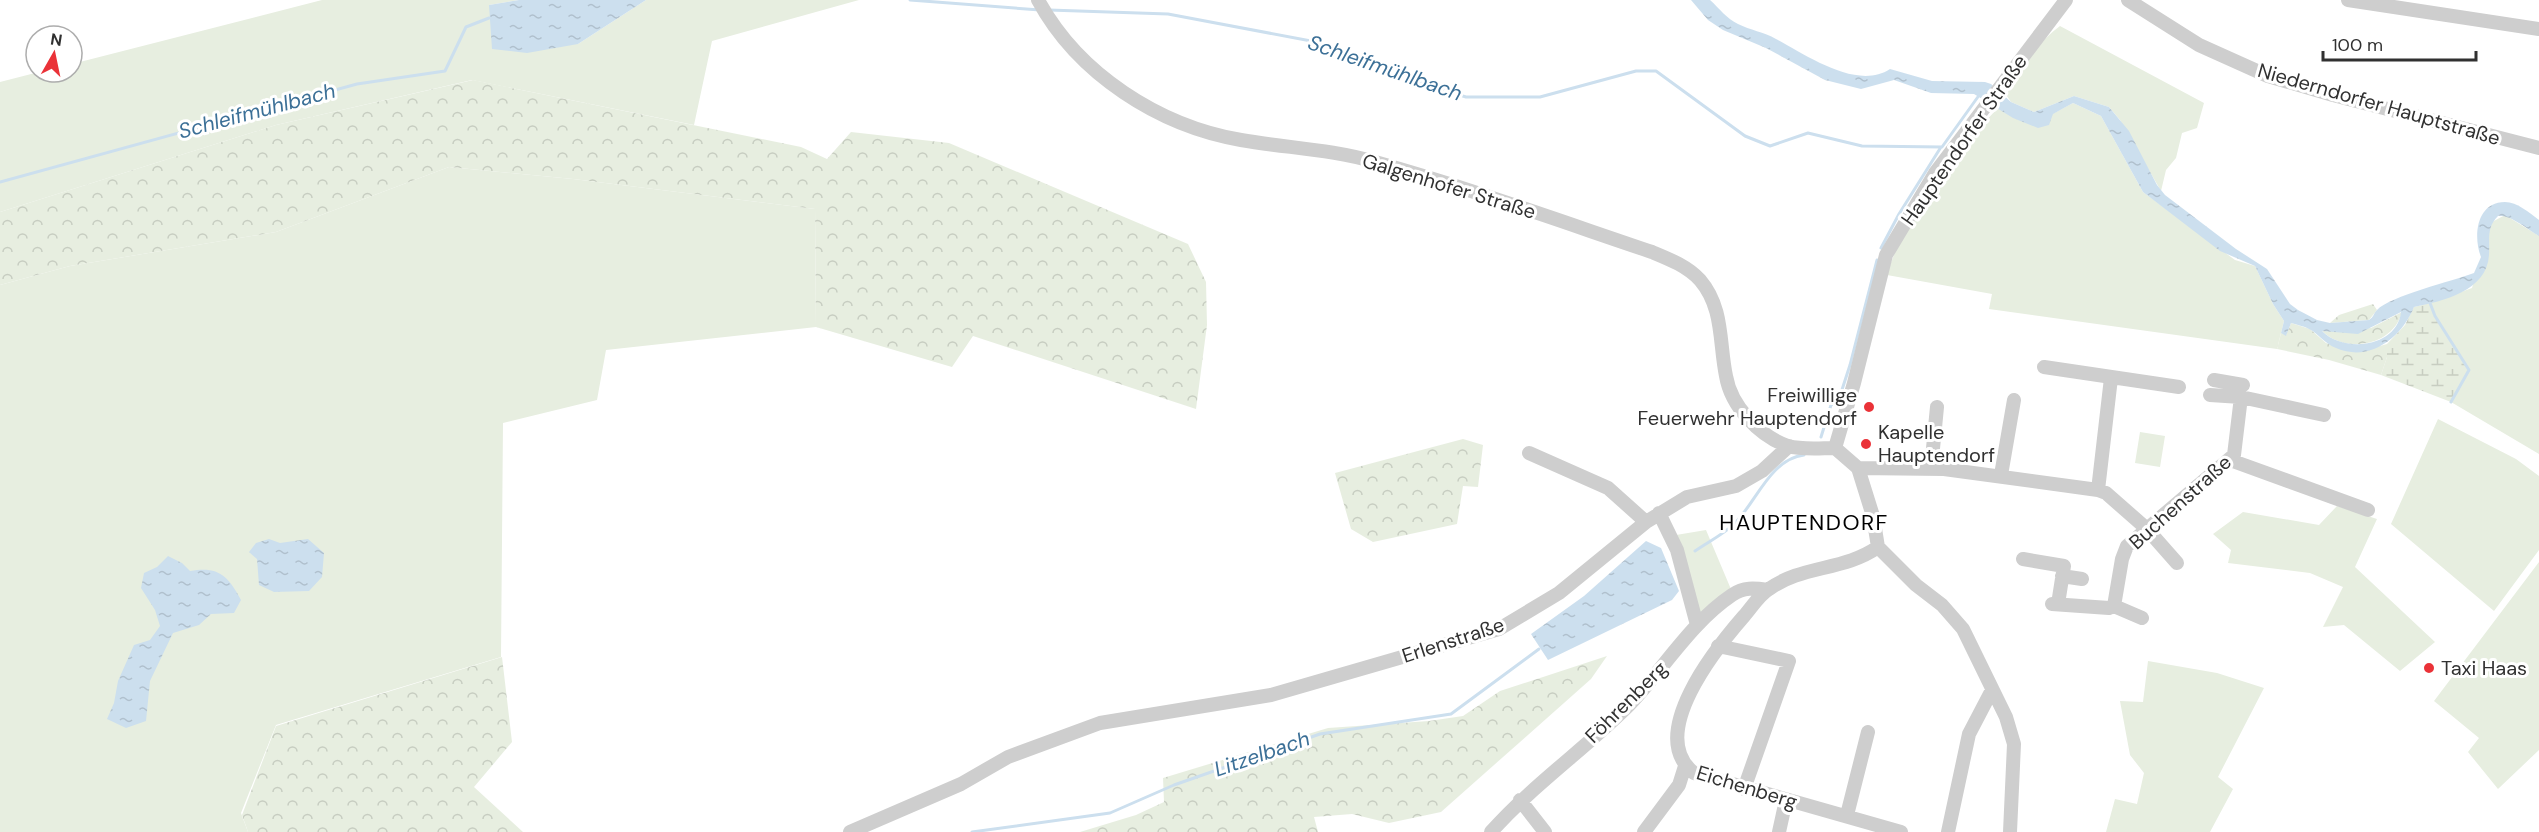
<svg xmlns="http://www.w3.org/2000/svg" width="2539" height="832" viewBox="0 0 2539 832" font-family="'DM Sans',sans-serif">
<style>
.green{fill:#e7eee0}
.forest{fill:url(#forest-crowns)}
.wetland{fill:url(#wetland-marsh)}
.water{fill:url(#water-ripples);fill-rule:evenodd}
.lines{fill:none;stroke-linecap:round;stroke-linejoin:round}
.stream{stroke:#ccdfee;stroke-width:3}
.minor{stroke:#cecece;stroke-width:14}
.poi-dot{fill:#ea3238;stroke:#fff;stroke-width:2}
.labels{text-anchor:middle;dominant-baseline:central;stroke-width:6;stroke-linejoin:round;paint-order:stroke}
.street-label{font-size:20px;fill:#313131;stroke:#fff}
.poi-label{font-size:20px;fill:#313131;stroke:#fff;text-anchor:start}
.water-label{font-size:21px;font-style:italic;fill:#3c7097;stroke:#fff}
.quarter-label{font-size:22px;letter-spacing:1.5px;fill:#000;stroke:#fff}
</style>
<defs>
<pattern id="forest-crowns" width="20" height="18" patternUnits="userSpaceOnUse" patternTransform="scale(1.5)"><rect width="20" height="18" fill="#e7eee0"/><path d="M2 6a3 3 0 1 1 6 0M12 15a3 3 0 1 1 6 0" fill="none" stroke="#c7cdc1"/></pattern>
<pattern id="wetland-marsh" width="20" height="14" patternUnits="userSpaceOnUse" patternTransform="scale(1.5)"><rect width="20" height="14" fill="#e7eee0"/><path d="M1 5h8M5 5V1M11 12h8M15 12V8" fill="none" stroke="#c7cdc1"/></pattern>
<pattern id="water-ripples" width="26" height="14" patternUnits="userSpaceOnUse" patternTransform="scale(1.5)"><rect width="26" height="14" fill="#ccdfee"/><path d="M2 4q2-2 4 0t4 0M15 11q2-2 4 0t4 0" fill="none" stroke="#b0c0cd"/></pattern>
</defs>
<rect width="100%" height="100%" fill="#fff"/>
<path class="green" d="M322 0H519L489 5 578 44 646 0H859L712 41 694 125 472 80 276 125 0 212V82L39 72H72V64Z
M2060 26 2204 103 2197 128 2182 133 2176 158 2166 170 2161 191 2120 120 2109 107 2074 96 2034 112 2011 102 2007 96C2013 70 2039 42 2060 26Z
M2073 103 2101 116 2143 192 2235 260 2255 266 2273 304 2284 321 2277 349 1989 309 1992 294 1887 275C1901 223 1961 145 1999 107 2026 130 2045 118 2073 103Z
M449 167 573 179 815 209 816 327 606 350 597 400 503 423 501 657 276 725 241 813 248 832H0V285L70 266 276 232Z
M2505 215 2539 236V454L2451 402 2469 370 2435 316 2430 303 2472 288 2492 222Z
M2438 419 2516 459 2539 476V550L2494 611 2391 524Z
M2140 432 2165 436 2160 467 2135 463Z
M2337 506 2377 519 2355 567 2435 642 2400 671 2344 625 2323 627 2343 587 2310 573 2228 563 2231 550 2213 534 2243 512 2319 525Z
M1706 530 1733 594 1697 625 1676 535Z
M2539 562V750L2498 789 2468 752 2479 738 2434 701Z
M2148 661 2217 673 2264 688 2218 777 2233 789 2210 832H2106L2115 799 2137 804 2144 773 2130 755 2120 701 2143 702Z"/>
<path class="forest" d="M473 80 801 147 827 159 851 132 949 143 1188 244 1206 282 1207 325 1196 409 973 336 952 367 816 327 815 209 573 179 449 167 276 232 70 266 0 285V212L276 125Z
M2373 304 2377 310 2369 320 2330 323 2339 315Z
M2402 312C2393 347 2344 354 2321 330L2371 328Z
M2291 323 2310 329 2326 343 2362 351 2387 344V357L2381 375 2329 360 2277 349 2281 333 2286 335Z
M1463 439 1483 445 1478 487 1463 486 1457 524 1373 542 1351 529 1335 473Z
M1607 656 1591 679 1441 812 1389 823 1352 814 1314 817 1318 832H1080L1136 815 1164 802 1163 778 1328 728 1429 721 1463 716 1500 691Z
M502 657 512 742 474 787 523 832H248L242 815 276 726Z"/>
<path class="wetland" d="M2430 303 2435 316 2469 370 2451 402 2381 375 2387 357V344L2405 325 2414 307Z"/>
<path class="water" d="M519 0H646L578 44 527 53 492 49 489 5Z
M1691 0H1710C1719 8 1727 19 1738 24 1750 30 1764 32 1776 39 1806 55 1857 91 1890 69L1932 81 1985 82 1991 84 2011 102 2034 112 2074 96 2109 107 2129 131 2157 185 2165 195 2236 249 2267 269 2290 304 2298 310 2317 320 2330 323 2369 320C2374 317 2373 314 2377 310 2390 296 2453 281 2474 273L2481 257C2473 237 2476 202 2505 202 2517 202 2530 213 2539 220V236C2528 230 2510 214 2498 216 2486 228 2490 240 2489 255 2487 291 2443 301 2414 307 2402 337 2370 363 2336 348 2325 344 2319 334 2309 329 2304 326 2297 325 2291 323L2286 336 2281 333 2284 321 2273 304 2255 266 2220 251 2143 192 2101 116 2073 103 2053 114 2049 125 2038 128 2013 118 1974 94 1931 93 1894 80 1861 89 1825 80 1766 48 1723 30 1708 20ZM2401 312C2397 348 2343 353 2322 331L2358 334Z
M269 539 280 543 308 539 324 553 322 577 309 591 274 592 259 585 257 559 249 552 256 543Z
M1646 541 1661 548 1679 591 1672 600 1548 660 1531 634 1584 596Z
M168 556 182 563 190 571C218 566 228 575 241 600L234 613 211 614 199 625 173 633 150 681 146 721 126 728 107 719 114 703 118 681 134 645 150 640 160 626 155 610 141 588 144 573 157 567Z"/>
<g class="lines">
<path class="stream" d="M910 0 1040 10
M1049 10 1168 14 1327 44 1412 80 1466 97H1540L1636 71H1656L1745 136 1770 146 1808 133 1862 146 1942 147 1980 94
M0 182 357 84 445 71 466 27 489 18
M1881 248 1899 214 1941 147
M2430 303 2435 316 2469 370 2451 402
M1821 437 1831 405 1839 399 1850 365 1877 260
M1695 551C1708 542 1724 534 1734 524 1756 503 1770 459 1804 455
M972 832 1110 813 1174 785 1320 734 1451 714 1539 649"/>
<path class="minor" d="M1038 0C1078 74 1159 126 1241 140 1286 148 1331 149 1375 162 1469 188 1560 221 1652 252 1669 259 1687 266 1700 280 1724 308 1719 343 1726 376 1731 406 1759 436 1788 446 1802 450 1821 448 1835 448
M2128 0 2199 45 2268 76 2333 95 2539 148
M2348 0 2539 29
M2044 367 2179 387
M2214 380 2243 385
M2210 395 2241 397 2324 415
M1835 448 1854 383 1886 255 1935 173 2066 0
M1835 448 1858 468 1873 516 1878 547 1916 585 1942 605 1963 629 2006 717 2014 744 2010 832
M1529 453 1608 488 1646 522
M2230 460 2368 510
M1858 468 1944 469 2098 490 2106 493 2147 529 2177 563
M1931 469 1937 407
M2001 475 2014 400
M2098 490 2111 378
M1659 513 1677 550 1697 625
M1878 547C1844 571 1802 565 1769 589 1759 595 1752 607 1744 616 1717 647 1645 735 1694 773L1901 832
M2023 559 2064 566 2058 604
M2062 576 2082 579
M2052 604 2109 608 2114 606 2122 559 2127 546 2234 455 2241 397
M2114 606 2142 618
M1718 646 1789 661 1744 789
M1520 800 1545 832
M1847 815 1868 732
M850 832 961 784 1008 757 1100 723 1271 695 1499 629 1559 593 1646 522 1687 497 1736 486 1762 471 1789 446
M1491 832C1532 786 1582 751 1626 708 1662 672 1689 624 1732 595 1744 587 1754 588 1767 590
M1644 832 1679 785 1685 766
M1779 832 1786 800
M1948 832 1969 734 1992 690"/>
</g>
<g class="poi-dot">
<circle cx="1869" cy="407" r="6"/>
<circle cx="1866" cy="444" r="6"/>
<circle cx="2429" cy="668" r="6"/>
</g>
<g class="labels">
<g class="street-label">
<text transform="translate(2379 104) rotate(16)">Niederndorfer Hauptstraße</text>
<text transform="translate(1964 140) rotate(-55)">Hauptendorfer Straße</text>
<text transform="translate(1449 186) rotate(17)">Galgenhofer Straße</text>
<text transform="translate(2180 502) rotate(-42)">Buchenstraße</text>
<text transform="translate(1453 640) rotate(-18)">Erlenstraße</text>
<text transform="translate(1626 702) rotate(-45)">Föhrenberg</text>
<text transform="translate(1747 787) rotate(17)">Eichenberg</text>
</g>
<g class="poi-label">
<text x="1857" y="395" text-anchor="end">Freiwillige<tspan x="1857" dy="23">Feuerwehr Hauptendorf</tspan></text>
<text x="1878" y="432">Kapelle<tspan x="1878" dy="23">Hauptendorf</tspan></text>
<text x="2441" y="668">Taxi Haas</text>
</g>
<g class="water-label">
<text transform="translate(1385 68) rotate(19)">Schleifmühlbach</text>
<text transform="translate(257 111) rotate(-15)">Schleifmühlbach</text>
<text transform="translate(1262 754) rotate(-19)">Litzelbach</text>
</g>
<g class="quarter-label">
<text x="1804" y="522">HAUPTENDORF</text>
</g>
</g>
<g transform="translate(54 54) rotate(9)"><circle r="28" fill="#ffffff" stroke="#adadad" stroke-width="1.5"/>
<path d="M0-4.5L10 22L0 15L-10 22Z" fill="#ea3238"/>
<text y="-9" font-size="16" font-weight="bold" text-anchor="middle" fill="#313131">N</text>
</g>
<path d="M2323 51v9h153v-9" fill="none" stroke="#313131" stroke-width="3"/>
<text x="2332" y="51" font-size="18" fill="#313131" stroke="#ffffff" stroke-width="4.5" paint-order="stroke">100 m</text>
</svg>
